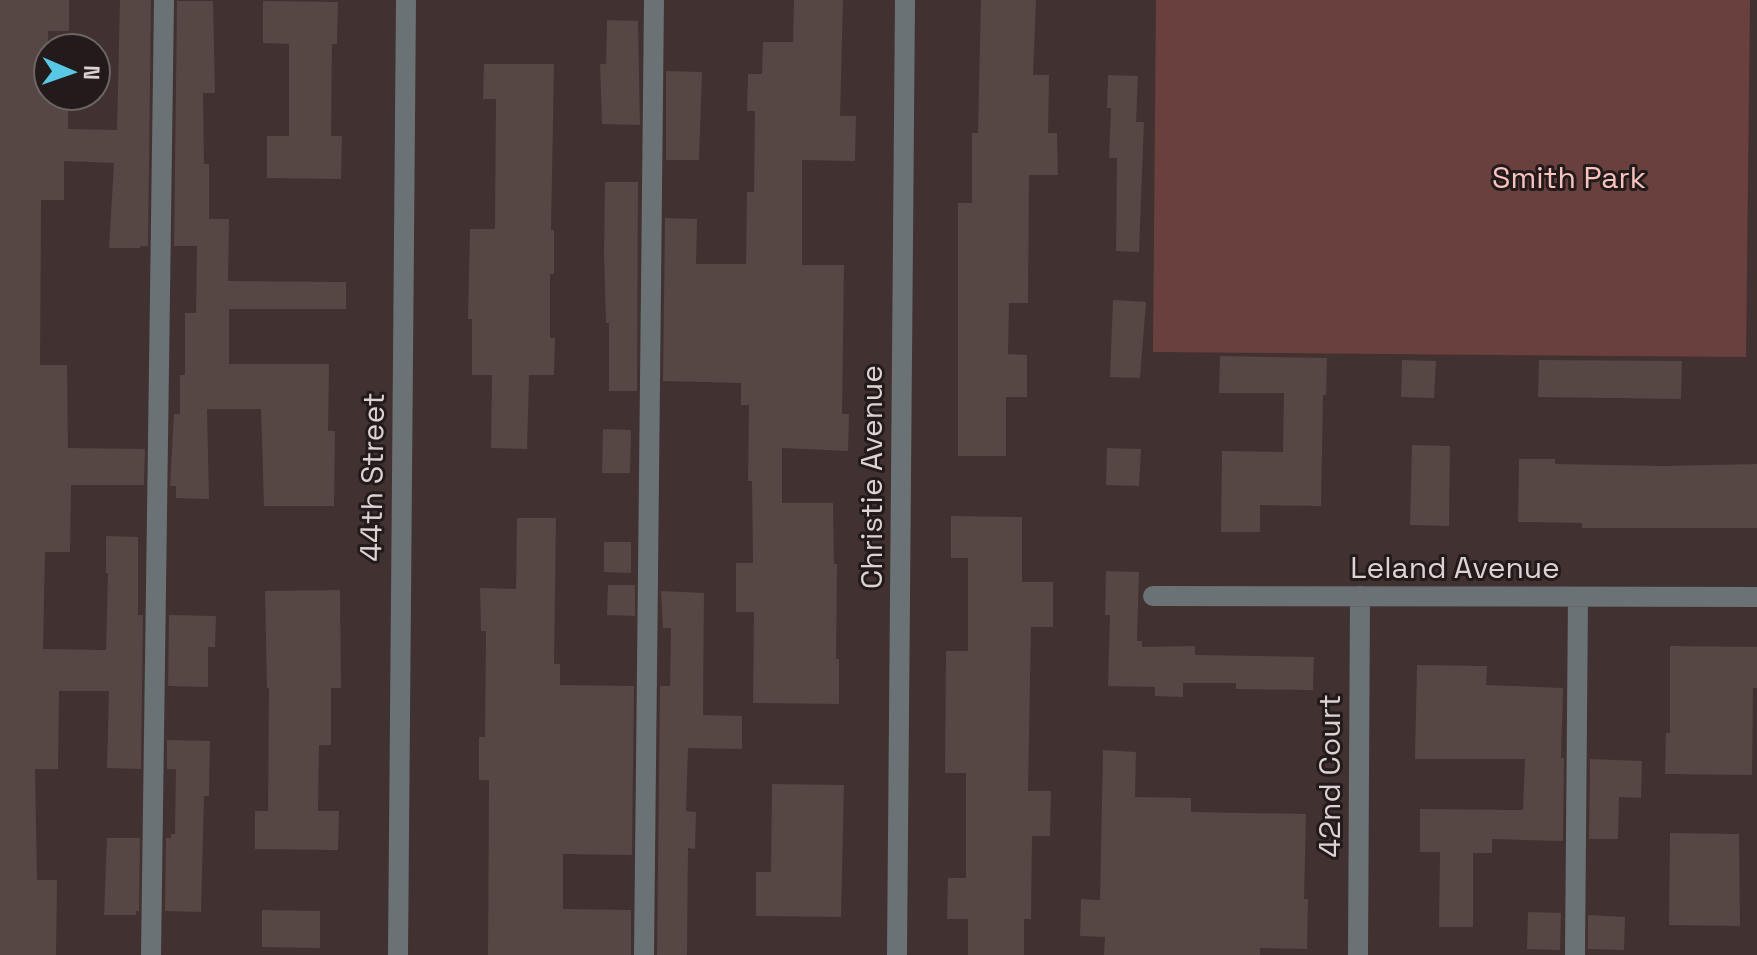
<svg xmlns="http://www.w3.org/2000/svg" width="1757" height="955" viewBox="0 0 1757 955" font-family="'Space Grotesk',sans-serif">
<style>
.green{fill:#69403d}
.building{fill:#564644}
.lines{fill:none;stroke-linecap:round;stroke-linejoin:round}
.minor{stroke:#6a7275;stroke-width:20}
.labels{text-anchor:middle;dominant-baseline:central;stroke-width:6;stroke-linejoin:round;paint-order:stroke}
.park-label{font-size:30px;fill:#f8c2bd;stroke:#231b1b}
.street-label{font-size:30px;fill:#dcd2d1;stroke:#231b1b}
</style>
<rect width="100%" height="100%" fill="#413130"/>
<path class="green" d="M1156 0H1750L1746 357 1153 352Z"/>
<path class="building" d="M0 0H69V31H48V96H68V129L117 130 120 0H151L148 246H140V248H109L114 163 64 161V200H41L40 365H67L68 448 145 449 144 485H71L70 552H45L43 649 106 650 108 573H106V536L138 537V615H143L141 769 107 768 109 691H59L58 769H35L37 880H57L56 955H0Z
M794 0H843L840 116H856L855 161 802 160V265H844L842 414H849L848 451 782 448V503H833L834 564H837L836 659H839V704L753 703 754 612H736V563H753L752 481H748L749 405H741V383L663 381 665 218 697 219 696 264H746L747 192H754L755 111H747L748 74H762L763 42H793Z
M981 0H1036L1033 75H1049L1048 133H1057L1058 175H1029L1028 303H1009L1008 354 1027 355V397H1006V456H958V203H972V133H978Z
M177 1H213L215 93H203L204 164H209V219H229L228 281 346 282V309H229V364H329L328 431H335L334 506H264L261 409H207L209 499 176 498V486H170L174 414H180V375H185V313H196L197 246H174Z
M263 1 338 2 337 44H332L331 136H342L341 179 267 178V136H289V44L263 43Z
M607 20 638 21 640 125 602 124 600 64H606Z
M484 64H554L551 230H554V274H550V338H555L554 375H529L527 449 491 448 492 375H472V319H468L470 229H495L496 99H483Z
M666 71 702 72 699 160H666Z
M1108 75 1138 76 1136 122H1144L1139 252 1116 251 1117 158H1109L1111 108H1107Z
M605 182H638L637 391H609V323H606L604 253Z
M1113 300 1146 302 1140 378 1110 377Z
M1220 356 1327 358 1326 395H1323L1321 506 1260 505V532H1221L1222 451 1283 452 1284 393H1219Z
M1402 360 1436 361 1434 398 1401 397Z
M1539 360 1682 361 1681 399 1538 397Z
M603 429 631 430 630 473H602Z
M1412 445 1450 446 1449 526 1410 525Z
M1107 448 1141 449 1139 486 1106 485Z
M1519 459H1555V464L1663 466 1757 464V528H1582V523L1518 522Z
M951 516 1022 517V582H1053V627H1031L1028 791H1051L1050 836H1032L1031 919H1024V955H968V919H947L948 878H966V773H945L946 651H968V558H951Z
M517 518H556L554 664H560V685L634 686 632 855 563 854V909L631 910V955H488L489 780H479V737H485L486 631H481L480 588 516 589Z
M604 542H631V573L604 572Z
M1106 571 1139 572 1137 641H1142V647L1195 646V655L1314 657 1313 690 1236 689V683H1183V697L1155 696V687L1108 686 1110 615H1105Z
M608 585H635V616L607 615Z
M340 590 341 688H331V745H319L318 811H339L338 850 255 849V811H268L269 688H267L265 591Z
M661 591 704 593 703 715 742 716V749L688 748 686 811 696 812 695 849 688 848 687 955H657L660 686H670L671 628H663Z
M169 615 216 616 215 647H208V687L168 686Z
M1670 646 1757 647V688H1753L1752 775 1665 774 1666 733H1670Z
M1417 665 1487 666 1486 685 1563 688 1561 758H1564L1563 841 1492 839V853H1473V927H1439L1440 852H1420V809L1523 810 1525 759H1415Z
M167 740 210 741 209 796H204L201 912 165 911 166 838H171V834H175L176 769H167Z
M1103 750 1136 752 1135 797 1191 798V812L1306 814 1304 899H1308L1307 949 1260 948V955H1104L1105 937 1080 936 1081 899 1100 900Z
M1590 759 1642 761 1641 798 1619 797 1618 839H1589Z
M772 784 844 785 841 917 756 916V872H771Z
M1670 833 1739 834 1740 926 1669 925Z
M107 838H140L139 911H136V915H104Z
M262 910 320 911V948L262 947Z
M1528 912 1561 913 1560 950 1527 949Z
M1588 915 1625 917 1624 950 1588 949Z"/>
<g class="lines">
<path class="minor" d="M1153 596 1757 597
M151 955 164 0
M398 955 406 0
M644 955 654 0
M897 955 905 0
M1358 955 1360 596
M1575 955 1578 597"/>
</g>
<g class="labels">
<g class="park-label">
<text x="1569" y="177">Smith Park</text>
</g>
<g class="street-label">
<text transform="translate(372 477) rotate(-89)">44th Street</text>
<text transform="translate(871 477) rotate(-90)">Christie Avenue</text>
<text x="1455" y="567">Leland Avenue</text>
<text transform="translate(1329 776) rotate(-90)">42nd Court</text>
</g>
</g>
<g transform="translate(72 72) rotate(92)"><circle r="38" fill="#231b1b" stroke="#6d6464" stroke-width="2"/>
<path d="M0-6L14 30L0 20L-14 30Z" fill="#59c8e5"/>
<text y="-12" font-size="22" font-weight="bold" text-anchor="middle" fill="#dcd2d1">N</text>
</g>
</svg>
